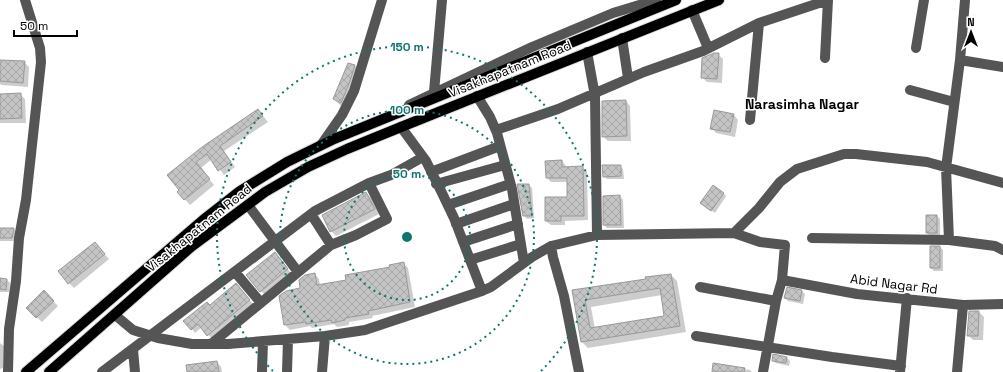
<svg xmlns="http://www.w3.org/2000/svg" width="1003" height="372" viewBox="0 0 1003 372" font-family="'Space Grotesk',sans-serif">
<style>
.shadow{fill:#0003;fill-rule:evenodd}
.building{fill:url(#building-cross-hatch);stroke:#999;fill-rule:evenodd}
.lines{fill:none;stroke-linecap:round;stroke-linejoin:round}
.major-casing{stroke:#dbdbdb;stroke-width:12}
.minor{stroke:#555;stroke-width:10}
.major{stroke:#000;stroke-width:10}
.ring{fill:none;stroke:#0f766e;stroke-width:2;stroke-dasharray:2 4}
.labels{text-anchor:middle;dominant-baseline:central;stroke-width:3;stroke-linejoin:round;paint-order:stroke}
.street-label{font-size:13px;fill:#000;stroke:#fff}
.neighbourhood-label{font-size:14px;font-weight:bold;fill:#000;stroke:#fff}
.centre{fill:#0f766e;stroke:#fff;stroke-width:2}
.ring-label{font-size:12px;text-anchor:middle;font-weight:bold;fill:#0f766e;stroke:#fff;stroke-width:3;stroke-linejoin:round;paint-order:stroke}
</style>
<defs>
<pattern id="building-cross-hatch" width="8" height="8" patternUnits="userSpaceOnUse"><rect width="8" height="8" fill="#c4c4c4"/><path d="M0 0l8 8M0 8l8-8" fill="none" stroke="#a7a7a7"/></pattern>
</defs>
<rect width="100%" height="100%" fill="#fff"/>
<path class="shadow" d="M718 54 723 59 722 83 707 82 702 77Z
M0 61 24 62 29 67 28 87 2 85 0 84Z
M355 66 361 73 347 108 340 105 334 99Z
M20 94 25 99 26 123H0V95Z
M626 101 630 106 631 141H608L603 136Z
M258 110 268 122 224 151 235 167 224 175 212 159 201 168 214 185 190 205 178 192 180 190 168 175Z
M734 115 738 120 735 137 716 133 712 128Z
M562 161 566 166V168L582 167 587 172 588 220 565 221V225H551L546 221 568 198V182H551L547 178Z
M620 166 623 169 624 179H607L604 176Z
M529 185 532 188 534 218 527 219 524 215Z
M366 193 371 198 379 214 336 236 331 231Z
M723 193 726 196 715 213 701 203Z
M620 196 623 200 624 228H607L604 225V197Z
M937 216 940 219V236H930L927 233Z
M0 229H14L17 232 15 241H0Z
M931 247H940L943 250V271H934L931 268Z
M99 248 109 259 74 288 69 283Z
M280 258 292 275 266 296 261 291Z
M403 263 408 268 415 307 372 316 373 318 349 322V325L337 327 334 324 312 328 310 326 290 330 285 325 301 289 315 274 319 279 320 285 347 280Z
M671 275 677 281 686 332 588 348 582 342 574 291ZM662 295 665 317 595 329 591 307Z
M0 279 7 280 10 283 9 292H0Z
M240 288 253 304 212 339 202 327 195 333 192 329 210 306Z
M802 291 805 294 803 304 788 301 785 298Z
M44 292 58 306 42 322 27 308Z
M979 312 984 317 983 340H973L968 335Z
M0 343 4 346 3 368 0 369Z
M787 358 790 361 789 366 776 363 773 360Z
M217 362 221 367 222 372H188Z
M714 365 750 370 752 372H713Z"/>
<path class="building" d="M714 53H719L717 79 701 78 702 58Z
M0 60 25 61 23 83 0 81Z
M348 63 355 65 350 81 341 103 333 99Z
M21 93 22 118 0 119V94Z
M626 100 627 136 602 137V101Z
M258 109 263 116 220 146 231 162 218 171 207 154 196 162 210 179 184 200 177 192 179 190 167 175 202 147Z
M714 110 734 114 730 132 710 129Z
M562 160V167L583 166 584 216H561V221H545V197H567V178H546L545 161Z
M602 165H621V176L603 177Z
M517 184H529L532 216H523Z
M713 185 724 193 711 211 700 203Z
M366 192 375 209 330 232 322 215Z
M620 195 621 225H603V196Z
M926 215H937V233H926Z
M0 228H14L12 238H0Z
M95 242 105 254 68 284 58 271Z
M930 246H940V268H930Z
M275 252 288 269 260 292 246 275Z
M404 262 410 302 368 311 369 314 345 318V320L332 323 331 320 306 324V322L284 325 279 296 286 291 300 288 299 280 305 275 315 273 317 285 346 280 345 275 390 267 389 265Z
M671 274 680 326 581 342 572 290 646 279 645 277ZM660 288 664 316 590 328 585 300Z
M0 278 7 279 6 290 0 289Z
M236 283 250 300 207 336 198 324 191 330 183 321 207 302 210 305Z
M787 287 802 290 800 301 784 298Z
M44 290 54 301 36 318 26 308Z
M969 311H979L978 336H967Z
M773 354 787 357 786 363 772 361Z
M217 361 219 372H187L186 365Z
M713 363 745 368 744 372H712Z"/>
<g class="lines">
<g class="major-casing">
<path id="major" d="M26 372 203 220 240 191 287 162 334 139 676 0
M49 372 191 247 265 192 308 167 347 149 401 127 719 0"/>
</g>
<path class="minor" d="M692 10 708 48
M622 38 628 78
M916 48 924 0
M587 52 595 96 597 235
M825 58 828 0
M960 60 965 0
M910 90 954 102
M434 92 442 0
M477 96 490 117 497 133 512 189 524 263
M409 105 532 47 613 13 656 0
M750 120 759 23
M401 127 426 161 442 193 454 218 482 291
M496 130 558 109 644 72 703 51 759 23 828 0
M321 145 342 115 354 91 382 0
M431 172 500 146
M436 184 505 165
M248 205 298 272
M448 205 510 184
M311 214 331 245
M456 224 514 204
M734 233 759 208 780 182 797 169 844 154H856L927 162 1003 183
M812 238 949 240 995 246 1003 250
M949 240 946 168 960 60 1003 67
M463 242 518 224
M551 246 553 257 564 296 579 372
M470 260 521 244
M235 272 261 303
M782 280 857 294 963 305 1003 304
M700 287 776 301
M115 315 133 330 158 338 192 344H228L325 336 365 330 482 291 491 287 532 257 551 246 597 235 734 233 760 242 785 245 782 280 776 301 763 372
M696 336 832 357 901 366
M211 344 331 245 356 235 387 219 369 183
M133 350 135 372
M8 372 9 329 16 281 19 238 26 200 41 62 40 48 25 0
M102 372 315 211 369 183 391 175 423 157
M262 372 263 341
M287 372 288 339
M322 372 325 336
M900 372 907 298
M957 372 963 305"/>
<use href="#major" class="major"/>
</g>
<g class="ring">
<circle cx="407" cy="237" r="63"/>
<circle cx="407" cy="237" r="127"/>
<path d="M273 371A190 190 0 1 1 541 371"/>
</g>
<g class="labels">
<g class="street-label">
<text transform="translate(510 69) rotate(-22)">Visakhapatnam Road</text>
<text transform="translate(199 228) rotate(-39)">Visakhapatnam Road</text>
<text transform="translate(894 284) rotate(7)">Abid Nagar Rd</text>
</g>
<g class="neighbourhood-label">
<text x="802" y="104">Narasimha Nagar</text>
</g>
</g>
<circle cx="407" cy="237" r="6" class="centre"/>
<g class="ring-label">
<text x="407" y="51">150 m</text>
<text x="407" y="114">100 m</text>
<text x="407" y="178">50 m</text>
</g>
<g transform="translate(971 32)" stroke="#ffffff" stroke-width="3" paint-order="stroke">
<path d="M0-3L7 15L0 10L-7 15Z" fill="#000000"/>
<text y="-6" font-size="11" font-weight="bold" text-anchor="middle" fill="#000000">N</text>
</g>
<path d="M14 30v6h63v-6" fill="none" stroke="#000000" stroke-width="2"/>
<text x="20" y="30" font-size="12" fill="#000000" stroke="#ffffff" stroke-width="3" paint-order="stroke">50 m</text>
</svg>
